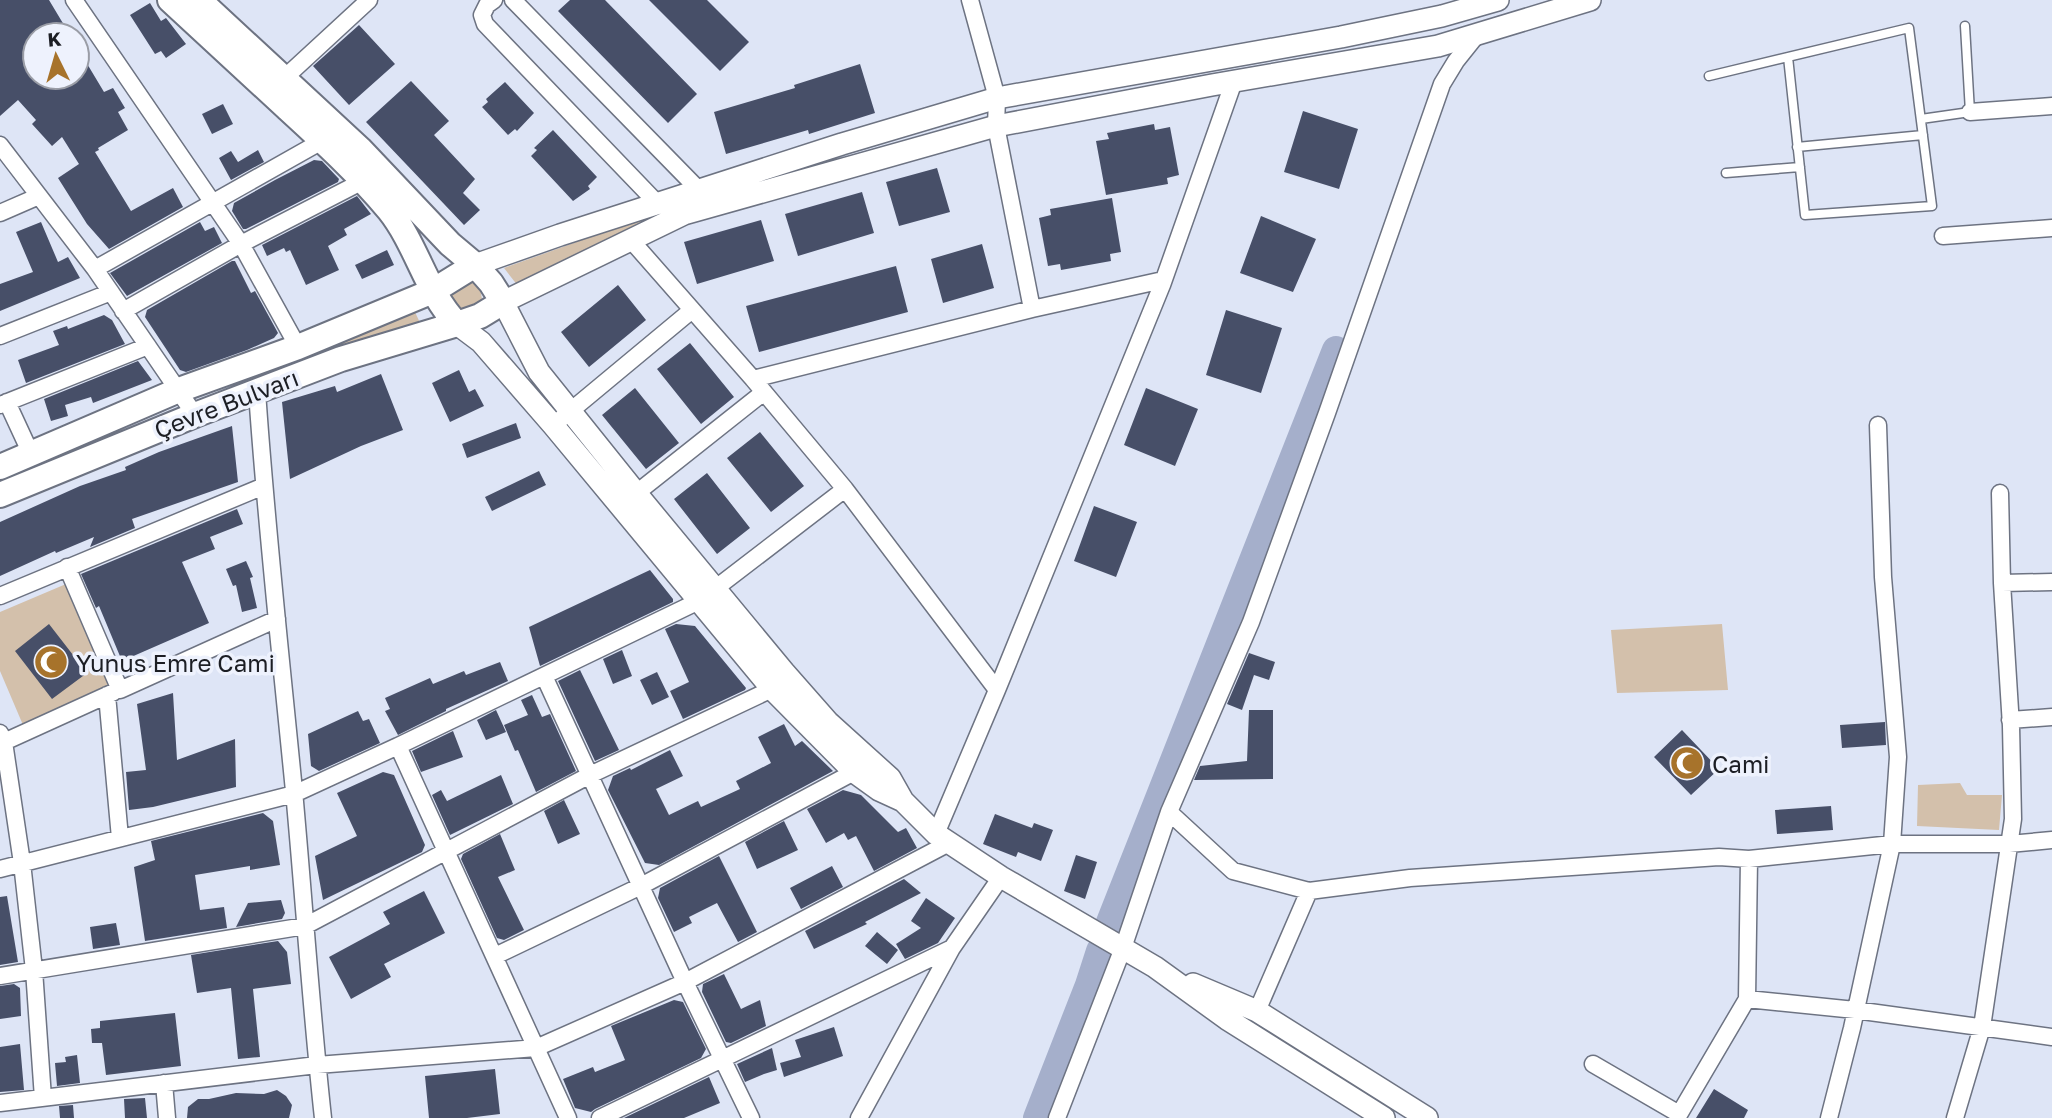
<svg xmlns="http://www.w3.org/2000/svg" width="2052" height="1118" viewBox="0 0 2052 1118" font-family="'Golos Text',sans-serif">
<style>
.green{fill:#d3c0ab}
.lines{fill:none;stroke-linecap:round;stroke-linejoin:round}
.river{stroke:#a5afcb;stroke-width:28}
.building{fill:#474f68}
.service-casing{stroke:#6d7382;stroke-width:11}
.minor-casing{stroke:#6d7382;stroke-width:19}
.secondary-casing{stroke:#6d7382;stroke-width:24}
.primary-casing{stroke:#6d7382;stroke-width:28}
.service{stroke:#fff;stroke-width:8}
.minor{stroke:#fff;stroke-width:16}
.secondary{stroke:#fff;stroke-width:21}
.primary{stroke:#fff;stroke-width:24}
.labels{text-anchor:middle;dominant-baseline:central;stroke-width:7;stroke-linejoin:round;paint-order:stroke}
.street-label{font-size:24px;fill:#1c1e24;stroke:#eef2fd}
.poi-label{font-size:24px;fill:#1c1e24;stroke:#eef2fd;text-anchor:start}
</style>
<rect width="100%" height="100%" fill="#dee5f6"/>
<path class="green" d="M646 217 647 224 518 286 504 268Z
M467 280 472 281 480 288 482 299 480 303 462 311 452 301V291Z
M415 312 421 325 272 375 270 368Z
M66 584 111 687 23 725 0 671V612Z
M1722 624 1728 690 1617 693 1611 630Z
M1960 783 1967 795H2002L1999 830 1917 826 1918 785Z"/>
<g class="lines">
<path class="river" d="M1109 925 1336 350
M1037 1118 1089 985 1100 951"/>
</g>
<path class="building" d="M0 0H49L70 35H35V77H77V47L104 92 113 88 125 108 118 112 128 130 98 148 99 150 95 152 131 211 173 188 183 207 109 249 87 224 58 178 79 164 62 137 52 146 32 124 36 120 18 100 0 116Z
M570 0H605L697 94 668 123 558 11Z
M649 0H707L749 42 720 71Z
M150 3 161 21 166 18 186 44 166 58 161 51 155 54 130 15Z
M359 25 395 64 349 105 313 66Z
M860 64 875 113 809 134 808 130 726 154 714 112 795 88 794 85Z
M411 81 449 121 434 135 475 179 463 193 480 210 464 225 366 122Z
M505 82 534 113 517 131 515 129 508 135 482 107 488 102 486 99Z
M223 104 233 124 212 134 202 114Z
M1303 111 1358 129 1339 189 1284 172Z
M1154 124 1155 130 1170 127 1179 175 1167 178 1168 184 1106 195 1096 141 1109 139 1107 133Z
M553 130 597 177 588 186 590 189 573 201 531 156 537 150 534 148Z
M258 150 264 162 231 180 219 158 231 151 238 162Z
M314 160 322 161 339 179 338 182 246 229H243L232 211 234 203 275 180Z
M937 168 950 212 899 226 886 182Z
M862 192 874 233 798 256 785 214Z
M357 196 371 214 344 229 347 235 328 246 339 270 306 285 290 250 286 252 284 248 267 256 262 245Z
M1112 198 1121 252 1110 254 1111 261 1061 270 1060 264 1048 266 1039 218 1051 215 1050 209Z
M1261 216 1316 239 1293 292 1240 273Z
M761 220 774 261 697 284 684 242Z
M41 222 58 262 68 257 80 278 0 311V284L33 272 16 232Z
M200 222 205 231 214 227 222 243 127 296 110 273Z
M982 244 994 288 943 303 931 259Z
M387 250 394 265 362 279 355 265Z
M232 261H235L251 293 255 291 278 333 274 338 247 350 186 372 180 370 145 317 147 310Z
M896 266 908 312 759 352 746 306Z
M618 285 646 320 589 367 561 332Z
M1226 310 1282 328 1261 393 1206 375Z
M104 315 112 320 125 344 26 383 18 360 59 345 53 331 67 326 68 329Z
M690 343 734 397 701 424 657 369Z
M138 361 152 380 93 403 91 397 65 405 68 416 51 421 44 399Z
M459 370 469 392 475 389 484 406 450 422 432 383Z
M381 374 403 430 361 446 290 479 282 402 335 386 337 392Z
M635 388 679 443 646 469 602 415Z
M1146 388 1198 409 1175 466 1124 445Z
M516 423 521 438 467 458 462 444Z
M232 426 238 482 132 519 135 528 90 547 94 537 56 553 55 551 0 576V522L80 486 126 470 125 467 159 452Z
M760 432 804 486 771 512 727 458Z
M539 471 546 485 492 511 485 497Z
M707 473 750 528 717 554 674 499Z
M1094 506 1137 522 1116 577 1074 561Z
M237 509 243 524 210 537 215 549 182 562 209 623 122 661 99 606 96 608 81 574Z
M246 561 253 577 250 578 257 608 242 612 236 585 233 586 226 569Z
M650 570 673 599V602L540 666 529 627Z
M49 624 87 673 52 699 15 651Z
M676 624 695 626 746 688 745 690 683 719 670 691 689 682 665 629Z
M622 650 632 676 613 684 603 659Z
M1249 653 1275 662 1269 680 1254 675 1242 710 1227 704Z
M500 662 508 681 446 709V711L398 735 385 711 390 709 385 698 430 678 433 684 464 671 466 675Z
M580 670 619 750 595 761 558 681Z
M657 672 669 697 652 705 640 680Z
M173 693 177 760 235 739 236 787 153 807 129 810 126 772 146 770 137 704Z
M532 695 542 717 550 714 576 771 536 792 518 750 515 751 504 725 528 715 521 700Z
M496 710 506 732 486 740 477 720Z
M1249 710H1273V779L1194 780 1200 766 1247 761Z
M358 711 363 721 369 719 380 743 319 771 311 766 308 734Z
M1885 722 1886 745 1842 748 1840 725Z
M784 724 795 746 802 741 833 771 659 865 645 863 608 790 613 776 630 768 631 770 670 750 683 776 656 789 669 815 698 801 701 807 740 789 736 781 771 763 758 737Z
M1682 730 1719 769 1691 795 1654 757Z
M453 731 463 757 421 772 412 751Z
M383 772 394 775 425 845 422 852 323 900 315 856 357 836 337 793Z
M501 775 513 804 450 835 432 795 441 790 447 801Z
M843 790 861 795 898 832 906 828 917 848 874 871 856 836 848 840 844 833 826 843 807 809Z
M564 800 580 834 558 844 544 811Z
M1831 806 1833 830 1777 834 1775 810Z
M263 813 273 821 280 865 250 870V866L195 875 200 910 224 907 227 928 145 941 134 867 155 860 151 841Z
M995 814 1032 828 1034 823 1053 830 1041 861 1018 852 1016 857 983 844Z
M784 821 798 850 757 869 745 842Z
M500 834 515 870 498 877 524 930 504 940 497 938 461 859 463 854Z
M1076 855 1097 862 1085 899 1064 891Z
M719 856 757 932 738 942 717 903 689 917 692 923 674 932 658 898 660 888Z
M832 866 843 887 801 909 790 888Z
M904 879 921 893 865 922 867 924 814 949 805 931Z
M424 891 445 933 384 964 391 977 351 999 329 957 390 924 383 912Z
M7 896 18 962 0 965V897Z
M926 898 955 918 938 943 905 959 896 944 921 928 911 921Z
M281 900 285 913 282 919 236 927 248 903Z
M116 923 120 945 93 949 90 927Z
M877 932 898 950 887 964 865 946Z
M278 941 287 952 291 984 253 989 260 1057 238 1059 231 988 197 993 191 955Z
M724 974 741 1009 760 1000 766 1026 731 1043 726 1042 702 992 703 984Z
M14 984 20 988 21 1016 0 1019V986Z
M674 1000 683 1002 706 1049 701 1058 595 1109 591 1112 575 1108 563 1079 593 1067 595 1072 625 1060 611 1026Z
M175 1013 181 1066 106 1075 102 1043H92L91 1029 100 1028V1021Z
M834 1027 843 1056 784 1077 780 1063 801 1057 795 1040Z
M20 1044 24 1090 0 1092V1047Z
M772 1048 777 1070 764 1074 745 1082 737 1064Z
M77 1055 80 1083 57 1086 55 1063 66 1062 65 1057Z
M495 1069 500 1114 467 1118H429L425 1076Z
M709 1077 720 1103 684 1118H624Z
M1714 1089 1748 1110 1744 1118H1696Z
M277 1090 286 1096 292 1105 289 1118H187L188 1107 198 1099H209L236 1093 264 1094Z
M145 1098 147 1118H125L124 1099Z
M73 1105 74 1118H60L59 1106Z"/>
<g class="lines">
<g class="service-casing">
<path id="service" d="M1709 76 1909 28 1932 206 1805 215 1788 57
M1921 119 1970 112 1965 26
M1797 147 1923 135
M1726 173 1800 167"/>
</g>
<g class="minor-casing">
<path id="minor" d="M74 0 241 244 298 347
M494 0 487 5 482 15 485 24 657 203
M513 0 699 190
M970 0 997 98 996 126 1032 309
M279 83 369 0
M1970 112 2052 106
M0 145 95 269 195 415
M0 213 39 196
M1943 236 2052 228
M630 239 753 379 845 489 997 690
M95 269 322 141
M123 311 241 244 363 181
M0 336 111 292
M753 379 1032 309 1163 280
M257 391C266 525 281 658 294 791 304 900 311 1009 323 1118
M7 402 31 454
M0 405 148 346
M562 418 692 310
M629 499 764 392
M67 567 120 690 277 619
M2002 583 2052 582
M0 596 264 486
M544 676 685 982 751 1118
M107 695 120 838
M2010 720 2052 717
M0 733 4 742 22 863 34 970 43 1098
M4 742 114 692
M398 746 699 601 845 489
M1169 812 1233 871 1309 891 1410 878 1719 857 1749 859 1892 844H2009L2052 840
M936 834 997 690 1162 285 1234 81
M0 869 294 794 398 746 568 1118
M495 956 641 886 854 772
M0 976 305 926 590 775 772 689
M1747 999 1855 1010 2052 1037
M1257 1011 1309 891
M1593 1064 1679 1114
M164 1083 167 1118
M0 1103 317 1065 536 1048 685 982 949 843
M600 1118 952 948
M859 1118 952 948 1001 877
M1057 1118 1123 948 1169 812 1251 622 1327 413 1442 84 1456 61 1476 36
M1677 1118 1747 999 1749 859
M1829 1118 1852 1028 1892 844 1898 757 1883 577 1878 425
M1955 1118 1982 1027 2013 819 2011 726 2002 583 2000 493"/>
</g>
<g class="secondary-casing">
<path id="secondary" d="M475 265 560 235 842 144 997 98 1341 37 1442 16 1498 0
M457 324 481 342 553 425 772 689 854 772 879 790 903 801
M1193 984 1257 1011 1427 1118
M1384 1118 1227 1019 1155 967 1001 877 936 834 903 801 890 778 828 722 784 672 636 493 539 372 503 302 684 214 996 126 1212 85 1438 46 1590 0"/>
</g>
<g class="primary-casing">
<path id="primary" d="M170 0C209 36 248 72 287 108 323 141 358 173 389 210 417 245 426 292 457 324
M0 467 179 390 298 347 433 291 475 265
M0 495 195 415 341 359 457 324 480 316 503 302 491 283 475 265 450 244 360 149 199 0"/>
</g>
<use href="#service" class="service"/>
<use href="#minor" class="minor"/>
<use href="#secondary" class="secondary"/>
<use href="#primary" class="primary"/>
</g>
<defs>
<g id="mosque-disc" transform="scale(1.75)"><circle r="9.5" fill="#a7732b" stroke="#eef2fd"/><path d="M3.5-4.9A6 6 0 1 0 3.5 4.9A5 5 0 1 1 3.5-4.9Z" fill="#fff"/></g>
</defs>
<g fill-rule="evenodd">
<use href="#mosque-disc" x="51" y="662"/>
<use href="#mosque-disc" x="1687" y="763"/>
</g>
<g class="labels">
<g class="street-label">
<text transform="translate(226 403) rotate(-21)">Çevre Bulvarı</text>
</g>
<g class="poi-label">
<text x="76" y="662">Yunus Emre Cami</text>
<text x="1712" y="763">Cami</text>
</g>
</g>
<g transform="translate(56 56) rotate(355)"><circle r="33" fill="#eef2fd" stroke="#9a9da6" stroke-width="2"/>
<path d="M0-5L12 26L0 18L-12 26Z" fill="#a7732b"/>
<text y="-10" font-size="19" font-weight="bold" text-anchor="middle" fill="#1c1e24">K</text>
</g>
</svg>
